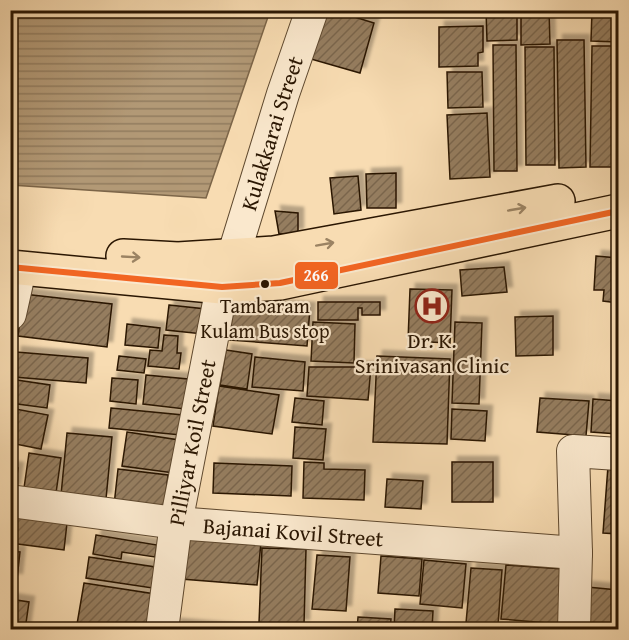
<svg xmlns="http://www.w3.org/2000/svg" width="629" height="640" viewBox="0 0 629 640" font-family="'Gentium Book Plus',serif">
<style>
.water{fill:url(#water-rules);stroke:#7c6548;stroke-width:1.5}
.building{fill:url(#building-hatch);stroke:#2a1602;stroke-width:1.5;filter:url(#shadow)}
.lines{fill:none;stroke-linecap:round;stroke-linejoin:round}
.minor-casing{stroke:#5e482e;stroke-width:34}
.major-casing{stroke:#2a1602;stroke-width:36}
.minor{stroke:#fae8cd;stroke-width:32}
.major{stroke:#f8dcb2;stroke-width:33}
.bus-1-casing{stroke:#fae8cd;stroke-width:10}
.bus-1{stroke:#f26522;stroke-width:6}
.oneway{stroke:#9b8363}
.bus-dot{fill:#2a1602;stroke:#fae8cd;stroke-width:2}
.labels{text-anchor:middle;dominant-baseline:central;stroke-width:4.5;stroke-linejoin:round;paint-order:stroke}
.bus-label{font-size:20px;fill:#2a1602;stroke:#fae8cd}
.street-label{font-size:22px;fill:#2a1602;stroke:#fae8cd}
.poi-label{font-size:22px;fill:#2a1602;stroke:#fae8cd}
.line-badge{stroke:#fae8cd;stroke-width:2}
.badge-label{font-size:16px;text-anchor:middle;font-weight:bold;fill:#fff}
</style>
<defs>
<pattern id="water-rules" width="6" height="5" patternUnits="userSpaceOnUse" patternTransform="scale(1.5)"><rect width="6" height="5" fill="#b29976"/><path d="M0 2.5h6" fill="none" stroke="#917c5f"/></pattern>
<pattern id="building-hatch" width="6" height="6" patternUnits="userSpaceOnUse" patternTransform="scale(1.5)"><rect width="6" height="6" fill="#957d5e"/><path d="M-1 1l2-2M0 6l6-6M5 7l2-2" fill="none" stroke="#7a654b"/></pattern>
<filter id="shadow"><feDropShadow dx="5.5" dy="-5.5" stdDeviation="1.5" flood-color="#0004"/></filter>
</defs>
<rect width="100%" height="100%" fill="#f8dcb2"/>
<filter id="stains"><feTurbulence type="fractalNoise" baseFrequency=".00333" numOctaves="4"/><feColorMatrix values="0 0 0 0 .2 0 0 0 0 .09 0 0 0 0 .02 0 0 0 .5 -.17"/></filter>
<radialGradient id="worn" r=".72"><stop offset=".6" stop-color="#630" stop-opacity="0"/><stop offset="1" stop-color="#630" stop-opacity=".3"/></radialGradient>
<path class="water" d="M10 11H270L206 198 11 185Z"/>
<path class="building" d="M325 10H332L374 23 360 73 311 59Z
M486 10H517V40L487 41Z
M521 10H549L550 44 521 45Z
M592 10H618V42L591 41Z
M483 26V52L478 53V66L439 67V27Z
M557 40H584L586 167 559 168Z
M493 45H516L517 171H494Z
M592 46H618V167H590Z
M525 47H554L555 165H526Z
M447 72H482L483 107 448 108Z
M487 113 490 177 450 179 447 115Z
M396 173V208H367L366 174Z
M358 176 361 210 334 214 330 178Z
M275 211 298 213V234H279Z
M596 256 618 258V303L603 301 604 290H594Z
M504 267 507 292 462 296 460 270Z
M410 289 452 290 450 343 408 341Z
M23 294 112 304 107 347 18 336Z
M233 302 310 308 307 346 230 340Z
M318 302H380V315H362V308H358V320H318Z
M169 305 206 309 203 334 166 330Z
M553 316V355L516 356 515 317Z
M313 322 355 324 354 363 311 361Z
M455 322 482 323 479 404 452 403Z
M127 324 160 328 158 348 125 345Z
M164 335 178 336 177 353H181L179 369 148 366 150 350 162 351Z
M226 350 252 354 247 389 220 385Z
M16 352 88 358 86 383 14 377Z
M119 356 146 359 144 373 117 370Z
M377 356 450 359 447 444 373 442Z
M255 357 305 362 303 391 252 387Z
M309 367H371L368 400 307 396Z
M146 375 188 379 185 409 143 404Z
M112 378 138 380 136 404 110 401Z
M10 379 50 385 47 408 10 403Z
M219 386 279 395 272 434 213 426Z
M295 398 324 401 322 425 292 422Z
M540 398 589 401 586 436 537 432Z
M593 399 618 401V434L591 432Z
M10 408 48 415 41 449 10 443Z
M111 408 183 415 181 435 109 428Z
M452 409 487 411 485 441 451 439Z
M295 427 326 429 323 460 293 458Z
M127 432 179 440 174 473 122 466Z
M67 433 112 437 106 499 61 495Z
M29 453 61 458 55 500 23 495Z
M304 462 324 463V469L365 470 364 500 303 498Z
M452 462H493V502H452Z
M214 463 292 466 291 496 213 493Z
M608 466 618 467V534L603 533Z
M10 467 18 468 15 490 10 489Z
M118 469 168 475 164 510 114 505Z
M387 479 423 481 421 509 385 507Z
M10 516 67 523 64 550 10 543Z
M96 535 157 545 155 557 122 552 121 559 93 554Z
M185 536 261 542 257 585 181 579Z
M262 548 306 549 304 625 259 623Z
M10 551 20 552 17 579 10 578Z
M317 555 350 557 346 611 312 609Z
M381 556 422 559 419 596 378 593Z
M89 557 162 568 159 589 86 578Z
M424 560 466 564 462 608 420 604Z
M506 565 564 569 559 624 501 619Z
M471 568 502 570 498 625 466 623Z
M84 583 155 594 150 630H76Z
M587 587 618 590V630H584Z
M10 599 29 602 25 630H10Z
M395 609 433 611 432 630H394Z
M358 617 391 619 390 630H357Z
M175 624 245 630H175Z"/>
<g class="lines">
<g class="minor-casing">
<g id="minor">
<path d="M10 314 20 269"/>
<path id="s1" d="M10 501 176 523 576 553"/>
<path id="s2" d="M162 630 176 523 222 287 233 257 283 94 312 10"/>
<path d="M574 630 576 553 573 451 618 454"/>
</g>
</g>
<g class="major-casing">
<path id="major" d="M123 256 178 259 274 253 558 201
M10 267 222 287 280 283 618 211"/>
</g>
<use href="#minor" class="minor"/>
<use href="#major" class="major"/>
<g class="bus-1-casing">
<path id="bus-1" d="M10 267 222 287 280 283 618 211"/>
</g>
<use href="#bus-1" class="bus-1"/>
</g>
<defs><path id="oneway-shaft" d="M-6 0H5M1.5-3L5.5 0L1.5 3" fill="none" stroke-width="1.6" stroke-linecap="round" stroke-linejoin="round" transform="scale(1.5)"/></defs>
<g class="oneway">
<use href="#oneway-shaft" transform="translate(517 209) rotate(-10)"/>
<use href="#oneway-shaft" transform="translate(325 244) rotate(-10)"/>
<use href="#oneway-shaft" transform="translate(131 257) rotate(3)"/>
</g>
<defs>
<g id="hospital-ring" transform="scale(1.725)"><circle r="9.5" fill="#fae8cd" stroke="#8f2418" stroke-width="1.5"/><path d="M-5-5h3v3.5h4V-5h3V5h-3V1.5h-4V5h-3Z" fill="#8f2418"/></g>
</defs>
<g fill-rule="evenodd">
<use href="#hospital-ring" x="432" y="306"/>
</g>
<circle class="bus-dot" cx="265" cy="284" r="5"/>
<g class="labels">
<g class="bus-label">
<text x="265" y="305">Tambaram<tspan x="265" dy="25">Kulam Bus stop</tspan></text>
</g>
<g class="street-label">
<text stroke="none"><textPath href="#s2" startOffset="510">Kulakkarai Street</textPath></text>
<text stroke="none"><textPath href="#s2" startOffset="190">Pilliyar Koil Street</textPath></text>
<text stroke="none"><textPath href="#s1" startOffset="285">Bajanai Kovil Street</textPath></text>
</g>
<g class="poi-label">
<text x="432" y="340">Dr. K.<tspan x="432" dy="25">Srinivasan Clinic</tspan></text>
</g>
</g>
<rect class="line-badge" x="294" y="261" width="45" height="29" rx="6" fill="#f26522"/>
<g class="badge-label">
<text x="316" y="281">266</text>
</g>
<rect width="629" height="640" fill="none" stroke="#f8dcb2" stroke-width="36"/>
<rect x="12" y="12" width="605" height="616" fill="none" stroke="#2a1602" stroke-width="3"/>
<rect x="18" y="18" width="593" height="604" fill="none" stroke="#2a1602" stroke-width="1.5"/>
<rect width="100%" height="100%" filter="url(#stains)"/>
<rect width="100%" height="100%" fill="url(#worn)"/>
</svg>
